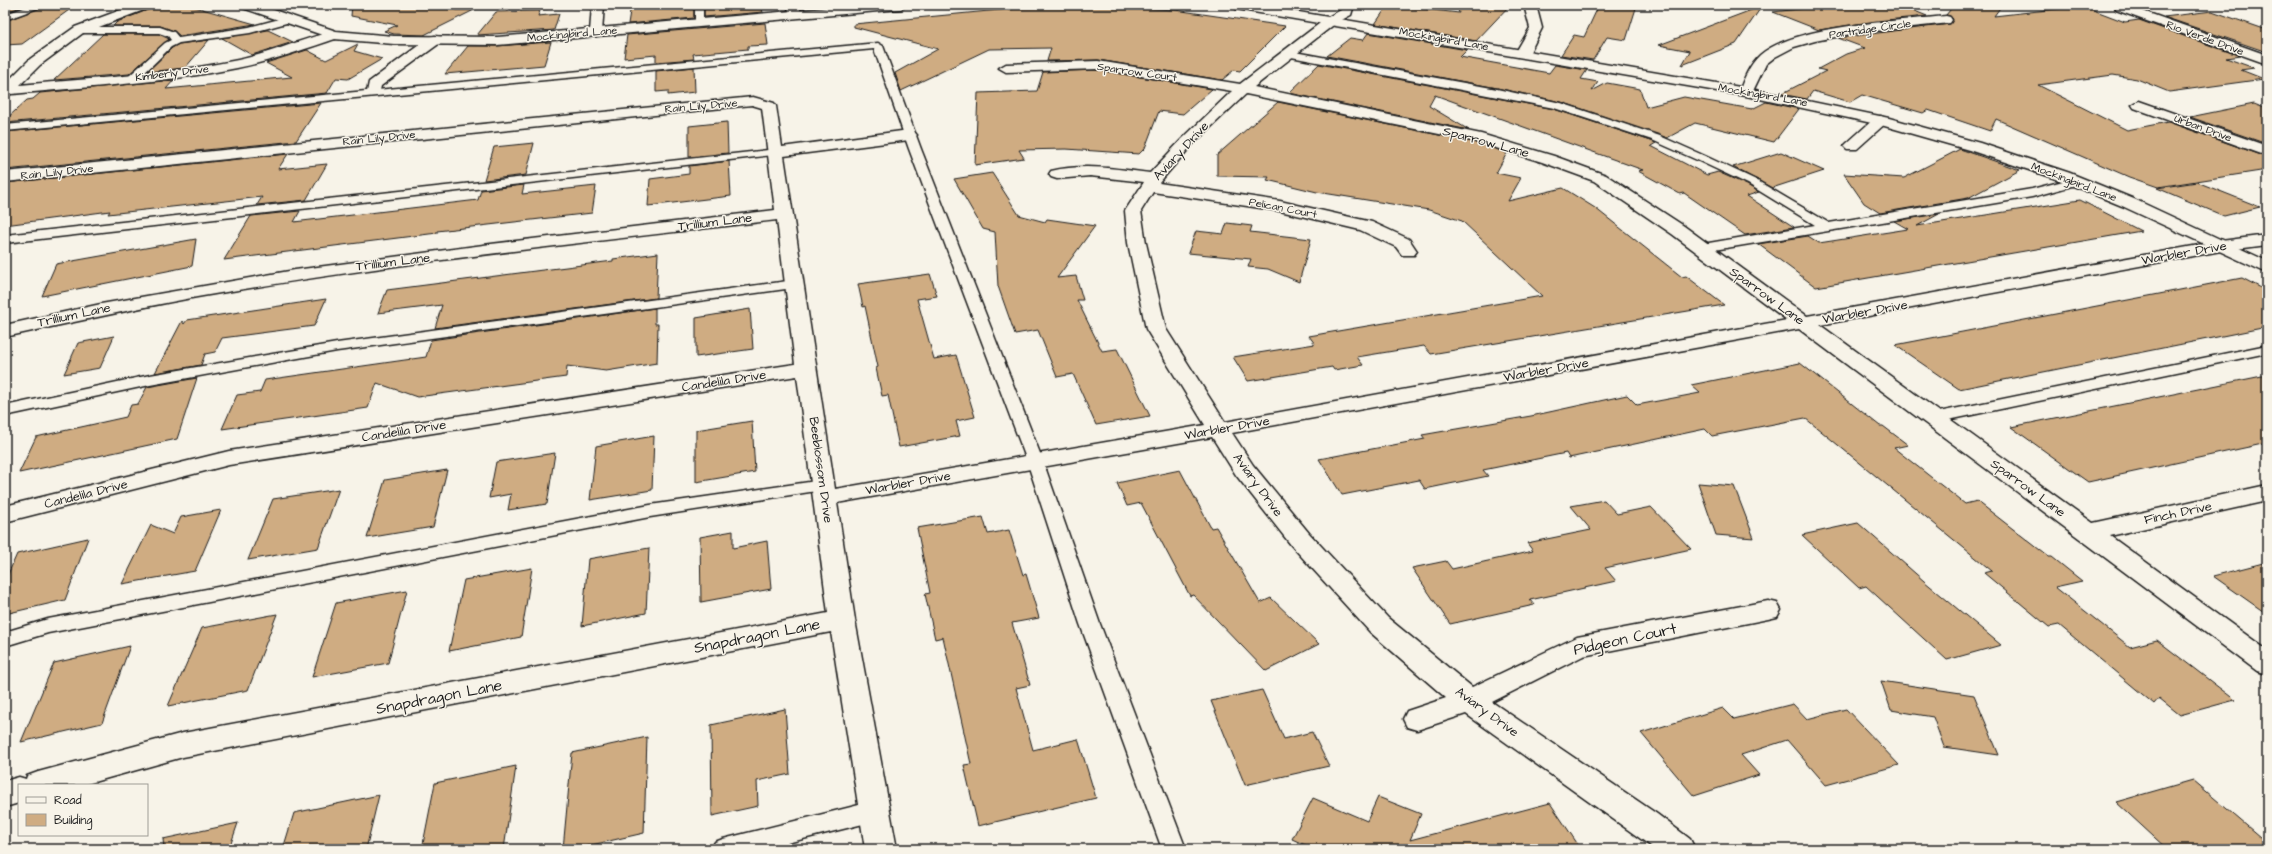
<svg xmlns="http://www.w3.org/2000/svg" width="2272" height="854" viewBox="0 0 2272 854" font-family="'Architects Daughter',sans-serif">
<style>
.building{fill:#cfac82;stroke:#1c1c1c}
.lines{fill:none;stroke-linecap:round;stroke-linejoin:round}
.service-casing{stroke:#1c1c1c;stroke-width:3}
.minor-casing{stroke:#1c1c1c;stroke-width:3}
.tertiary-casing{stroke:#1c1c1c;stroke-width:3}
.service{fill:#f7f3e8;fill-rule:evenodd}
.minor{fill:#f7f3e8;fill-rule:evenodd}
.tertiary{fill:#f7f3e8;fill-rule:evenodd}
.labels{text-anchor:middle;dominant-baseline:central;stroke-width:3;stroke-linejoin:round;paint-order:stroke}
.far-street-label{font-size:11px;fill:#1c1c1c;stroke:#f7f3e8}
.street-label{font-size:13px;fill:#1c1c1c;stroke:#f7f3e8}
.near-street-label{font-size:16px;fill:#1c1c1c;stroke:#f7f3e8}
</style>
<rect width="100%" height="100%" fill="#f7f3e8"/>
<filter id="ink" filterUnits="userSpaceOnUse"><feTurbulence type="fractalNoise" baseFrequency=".025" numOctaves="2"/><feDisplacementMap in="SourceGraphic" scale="8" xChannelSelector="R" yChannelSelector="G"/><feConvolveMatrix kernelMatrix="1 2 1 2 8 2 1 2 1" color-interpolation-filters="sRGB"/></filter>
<g filter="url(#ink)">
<path class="building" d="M5 5H28L5 12Z
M47 5H76L22 44 5 45V21Z
M152 5H188L255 24 180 36 174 31 160 26H113L117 22 150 9Z
M352 5H451L456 10H474L424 35 394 34 384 31 397 25 351 16Z
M631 5H694V18L628 24Z
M704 5H761L763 12 704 17Z
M1388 5 1459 13 1457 5H1510L1476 41 1375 24Z
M1599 5H1637L1626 40 1607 37 1593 60 1561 55 1574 35 1584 37Z
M1833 5H1900L1927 16 1876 21 1819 30 1773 12Z
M1954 5H2002L1994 16 2083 6 2125 22 2139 20 2240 56 2226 58 2254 68 2241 70 2264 79 2169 92 2137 79 2113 75 2038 85 2127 130 2168 122 2267 157V170L2158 187 2129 177 1996 119 1990 131 1928 110 1923 113 1862 95 1850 102 1813 91 1807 99 1781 94 1826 71 1818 69 1846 54 1865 48 1838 38 1950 24 1953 19 1950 16 1946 15Z
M1103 6 1175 10 1285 26 1240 71 1234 70 1222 80 1098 60 1047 61 1051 48 989 49 901 91 895 73 938 49 854 27V24L1020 8Z
M1762 6 1736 44 1682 65 1690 51 1659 45Z
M540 11 538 16 559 14 554 30 477 35 496 12Z
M2212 11 2267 30V52L2164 17Z
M765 23 768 45 748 46V49L693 54 694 59 656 62V55L624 58 627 35Z
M268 30 293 42 252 55 222 38Z
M1368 33 1467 50 1460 57 1549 73 1555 65 1587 70 1581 79 1598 82 1592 91 1607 83 1640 89 1646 107 1684 97 1752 109 1766 102 1799 109 1774 142 1695 123 1667 138 1561 102 1497 88 1327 56 1350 38 1363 40Z
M103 34H159L169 39 129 74 54 80Z
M209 40 185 68 147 72 172 48 179 44Z
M551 42 544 65 445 74 468 46H497Z
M358 44 354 51 382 59 348 79 336 78 327 93 5 123V120L27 100 33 99 40 93 174 80 166 89 292 77 266 63 307 50 326 60Z
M1319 64 1554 109 1651 141 1656 143 1651 146 1707 175 1718 172 1747 185 1759 192 1747 196 1794 227 1745 235 1684 193 1680 194 1638 171 1643 170 1435 95 1429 106 1469 130 1289 93Z
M694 67 695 92 668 95V91L656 92V71Z
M1098 70 1212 89 1183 114 1159 111 1145 148 1139 154 1066 149 1019 150 1024 158 975 165 978 93 1037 91 1043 72Z
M1278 102 1473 142 1505 152 1507 153 1496 173 1521 178 1508 201 1563 188 1595 208 1682 277 1686 276 1724 305 1431 354 1424 346 1357 357 1363 365 1334 370 1332 367 1248 381 1233 357 1315 344 1309 336 1542 296 1462 221 1429 210 1317 192 1267 180 1269 177 1217 176V155Z
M321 103 296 141 5 170V132Z
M2254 104 2267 109V144L2190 117Z
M727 122 728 153 689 157V126Z
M534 143 526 175 484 180 494 147Z
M1960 149 2020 170 1968 198 1880 213 1864 203 1844 174 1904 178Z
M1781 152 1824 171 1772 188 1733 167Z
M288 154 278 169 327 164 306 200 257 205 262 197 108 214 110 211 5 225V183Z
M729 161 731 196 648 206 650 179 689 174V166Z
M992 173 1019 215 1045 222 1047 219 1095 226 1057 278 1076 276 1083 300H1077L1102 351 1117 349 1150 416 1096 425 1073 374 1057 377 1038 330 1015 334 998 286 995 232 983 229 954 179Z
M2197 182 2260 207 2224 216 2157 188Z
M524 185 522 194 596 186 592 213 437 231V233L224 260 251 216 300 211 294 222 478 200 481 190Z
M2080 200 2141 231 1816 287 1758 244 1808 236 1819 243 1908 229 1894 221 1939 214 1917 226Z
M1227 223 1252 226 1250 232 1311 239 1299 282 1268 269 1248 267 1251 259 1188 253 1196 231 1223 234Z
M196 239 192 266 42 296 56 264Z
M658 253 656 298 435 328 442 305 378 313 387 290 613 261V259Z
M930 274 937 296 917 299 934 359 956 355 975 417 956 421 960 436 899 447 888 395 882 396 876 368 878 367 865 306 863 307 858 284Z
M2242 278 2267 291V327L1959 389 1895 345Z
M326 299 314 326 222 338 215 352 205 354 201 365 155 373 182 321 184 324 187 320Z
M655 308V324H658L657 363 606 371 567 366 566 377 417 397 377 383 368 408 222 429 237 395 260 392 265 380 426 357 431 340Z
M750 309 753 349 696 357V318Z
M114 336 100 368 64 374 78 343Z
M1800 363 1880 426H1883L1908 445 1894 448 1965 504 1977 501 2049 557H2052L2082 581 2055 587 2130 647 2157 640 2235 700 2180 715 2159 698 2154 704 2059 625 2049 627 1984 573 1992 571 1805 418 1712 436 1705 429 1569 458 1566 453 1483 470 1488 476 1425 489 1419 480 1342 495 1319 459 1425 439 1422 435 1531 416 1627 395 1637 405 1700 393 1691 385Z
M2267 375V443L2088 482 2011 427Z
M197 378 177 439 19 473 36 437 126 417 131 405 138 404 147 387Z
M752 421 755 472 696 482V430Z
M654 436 652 490 590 500 596 446Z
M555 453 547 504 508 510 511 494 489 498 496 462Z
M447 470 433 527 367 538 385 480Z
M1180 470 1211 528 1216 527 1260 603 1271 598 1319 644 1266 671 1193 595 1190 596 1141 503 1127 506 1117 483Z
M1698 483 1734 486 1754 538 1716 535Z
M339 489 318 548 248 560 273 499Z
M1604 500 1617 514 1651 507 1691 549 1605 568 1616 581 1530 600 1534 605 1450 624 1412 568 1446 561 1452 569 1533 551 1527 543 1591 530 1571 506Z
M221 510 195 571 122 584 151 525 173 534 181 517Z
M983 517 988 534 1009 530 1023 575 1026 574 1039 618 1012 623 1030 685 1016 688 1033 750 1078 739 1096 798 978 826 964 765 971 764 943 637 935 639 925 594 930 593 917 528Z
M1858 523 1924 581 2001 645 1947 660 1866 586 1859 588 1802 535Z
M733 531V548L767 541 771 589 701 602 700 537Z
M88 538 65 600 5 614V581L17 554Z
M649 548 646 613 582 626 588 559Z
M2267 562V614L2213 576Z
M532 568 521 637 449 651 464 580Z
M407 590 388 663 312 677 336 603Z
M277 614 248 690 168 706 202 628Z
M130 646 102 723 21 742 54 663Z
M1881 681 1974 695 1999 755 1944 747 1933 717 1891 710Z
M1262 690 1284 739 1312 732 1329 766 1245 785 1211 701Z
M1793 704 1807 719 1846 709 1899 765 1826 785 1787 740 1741 755 1759 775 1694 796 1641 733 1723 708 1734 719Z
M785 709 790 774 757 781 758 806 712 816 711 725Z
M647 737 644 833 574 849H563L572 753Z
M516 766 504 849H422L435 783Z
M2193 780 2267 843V849H2167L2116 802Z
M379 795 366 849H283L294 813Z
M1378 797 1421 814 1410 840 1550 803 1581 849H1314L1292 839 1313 798 1367 821Z
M238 823 229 849H164L163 839Z"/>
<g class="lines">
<g class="service-casing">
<path id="service" d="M33 5H46L5 20V14Z
M452 5H551L547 8H456Z
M695 5H703V25L695 23Z
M287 17 291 20 290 22 250 33 179 43 171 47 137 80H129V76L165 43 171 40 168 36 159 33H79L74 30 79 27H160L174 32 179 38 249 27Z
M878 43 883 46 921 149 1043 461 1100 624 1186 849H1162L1080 624 1027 461 909 149 874 49 5 131V125Z
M1289 51 1497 89 1561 103 1660 136 1705 156 1756 180 1829 223 2032 189 2075 178 2081 182 2079 184 2032 197 1702 252 1697 251 1696 248 1697 245 1815 225 1748 184 1697 160 1652 140 1554 108 1286 56 1284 54Z
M777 149 781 150 783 152 781 154 5 243V235Z
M795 280 802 284 800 287 337 351 150 385 5 416V406L150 375 337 343Z
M2267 345V353L1934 423 1928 421 1926 418 1928 415 1934 413Z
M823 480 829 481 831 485 829 489 650 517 48 633 5 646V632L48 619 650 505Z
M875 801 883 804 886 811 883 818 875 821 763 849H711L715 842 723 839Z"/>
</g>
<g class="minor-casing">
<path id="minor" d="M134 5H151L149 8 83 33 40 65 20 85C93 78 166 75 238 60 271 53 302 39 334 31L340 35 338 38C305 49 272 61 237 68 163 83 86 87 11 94L5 96V84L30 59 75 27Z
M592 5H604L602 32 596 36 590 32Z
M787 5H799L801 14 799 17H791Z
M1342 5H1354L1351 15 1336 23 1254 87 1481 134 1554 156 1606 175 1684 226 1807 316 2221 241 2267 235V245L2221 251 1820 325 2093 523 2267 485V501L2110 536 2267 650V674L2257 671 1799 329 1232 433 1253 465 1309 533 1388 618 1472 687 1577 637 1768 601 1777 603 1781 610 1777 617 1768 619 1583 656 1492 702 1657 814 1690 839 1695 849H1655L1466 714 1417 730 1407 727 1403 719 1407 711 1446 698 1370 632 1291 545 1236 475 1212 437 837 503 855 620 897 849H865L831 632 183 757 83 785H19V803L5 807V781L19 777 26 779 27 776 38 772 183 733 828 613 797 376 229 465 5 522V506L229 451 795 364 777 220C583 243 389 263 197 297 133 309 69 323 5 337V325L101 304 295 270 491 244 775 210 762 108 752 105 5 182V172L753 97 774 103 776 106 782 147 909 130 914 132 917 135 914 138 909 140 784 156 835 489 1205 425 1146 329 1128 243 1125 211 1144 182 1090 176 1057 179 1051 177 1049 174 1051 171C1084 163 1117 169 1150 173L1182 139 1232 91 1098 69 1006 72 999 68 1006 64 1098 61 1240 84 1328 17 1341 10ZM1246 94 1473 141 1542 162 1594 181 1672 234 1787 320 1225 422 1166 329 1146 243 1141 211 1153 192 1280 211 1360 230 1396 247 1402 255H1414L1417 251 1409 239 1372 222 1280 201 1159 183 1192 145Z
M1524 5H1536L1542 28 1530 52 1523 56 1516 52 1530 28Z
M2115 5H2126L2267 55V64L2116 10Z
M1946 16 1950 17 1952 20 1950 23 1856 33 1815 41 1794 47 1775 57 1766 64 1751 95H1741L1739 92C1744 79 1749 65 1760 55 1794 25 1900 21 1946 16Z
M435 36 440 37 441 40 440 43 381 86 379 95H369L367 92 369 82 430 37Z
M2139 101 2267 146V156L2134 108 2132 105Z
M1881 116 1888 120 1886 123 1857 149H1847L1844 146 1847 143 1876 117Z"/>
</g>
<g class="tertiary-casing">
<path id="tertiary" d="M241 5H259L336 31 394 36 497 37 860 5H907L901 9 497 45 394 44 334 39 243 8Z
M1230 5H1257L1746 88 1889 118 1980 143 2070 173 2134 199 2267 261V273L2122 206 2059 180 1969 150 1881 125 1746 96 1236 9Z"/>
</g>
<use href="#service" class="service"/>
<use href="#minor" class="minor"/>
<use href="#tertiary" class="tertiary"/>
</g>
</g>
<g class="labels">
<g class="far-street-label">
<text transform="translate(1870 29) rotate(-8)">Partridge Circle</text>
<text transform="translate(572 34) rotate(-5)">Mockingbird Lane</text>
<text transform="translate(2205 38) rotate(20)">Rio Verde Drive</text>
<text transform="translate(1444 39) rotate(10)">Mockingbird Lane</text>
<text transform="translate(1137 72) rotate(8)">Sparrow Court</text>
<text transform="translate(172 73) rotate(-7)">Kimberly Drive</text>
<text transform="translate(1763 95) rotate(10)">Mockingbird Lane</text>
<text transform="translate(701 106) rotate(-5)">Rain Lily Drive</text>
<text transform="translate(2203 128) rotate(20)">Urban Drive</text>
<text transform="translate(379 138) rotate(-6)">Rain Lily Drive</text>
<text transform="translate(57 172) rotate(-6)">Rain Lily Drive</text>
<text transform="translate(2074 182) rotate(21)">Mockingbird Lane</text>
<text transform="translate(1283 208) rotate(11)">Pelican Court</text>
</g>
<g class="street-label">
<text transform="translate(1486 142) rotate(15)">Sparrow Lane</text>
<text transform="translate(1181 151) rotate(-47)">Aviary Drive</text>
<text transform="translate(715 222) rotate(-7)">Trillium Lane</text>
<text transform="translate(2184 253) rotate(-10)">Warbler Drive</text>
<text transform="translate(393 262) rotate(-7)">Trillium Lane</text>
<text transform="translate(1767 296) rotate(36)">Sparrow Lane</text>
<text transform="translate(1865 312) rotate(-10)">Warbler Drive</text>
<text transform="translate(74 315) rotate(-12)">Trillium Lane</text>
<text transform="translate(1546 370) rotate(-10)">Warbler Drive</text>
<text transform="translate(724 381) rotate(-9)">Candelila Drive</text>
<text transform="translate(1227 428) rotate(-10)">Warbler Drive</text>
<text transform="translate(404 431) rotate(-9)">Candelila Drive</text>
<text transform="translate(821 470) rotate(82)">Beeblossom Drive</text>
<text transform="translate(908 483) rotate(-10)">Warbler Drive</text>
<text transform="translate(1258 485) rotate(54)">Aviary Drive</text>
<text transform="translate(2028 488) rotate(36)">Sparrow Lane</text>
<text transform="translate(86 494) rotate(-14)">Candelila Drive</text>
<text transform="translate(2178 513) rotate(-12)">Finch Drive</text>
<text transform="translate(1487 712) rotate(36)">Aviary Drive</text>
</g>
<g class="near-street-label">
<text transform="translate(757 636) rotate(-11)">Snapdragon Lane</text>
<text transform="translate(1625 639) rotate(-12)">Pidgeon Court</text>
<text transform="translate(439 697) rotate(-11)">Snapdragon Lane</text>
</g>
</g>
<rect width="2272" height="854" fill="none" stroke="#f7f3e8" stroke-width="20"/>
<rect x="10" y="10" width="2252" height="834" fill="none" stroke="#1c1c1c" stroke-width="1.5" filter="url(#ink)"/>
<rect x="18" y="784" width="130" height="52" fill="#f7f3e8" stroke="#9f9d96"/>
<rect x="26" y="797" width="20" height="6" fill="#f7f3e8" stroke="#9f9d96"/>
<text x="54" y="804" font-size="12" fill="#1c1c1c">Road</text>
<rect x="26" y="814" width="20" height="12" fill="#cfac82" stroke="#9f9d96"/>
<text x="54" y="824" font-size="12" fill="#1c1c1c">Building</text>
</svg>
